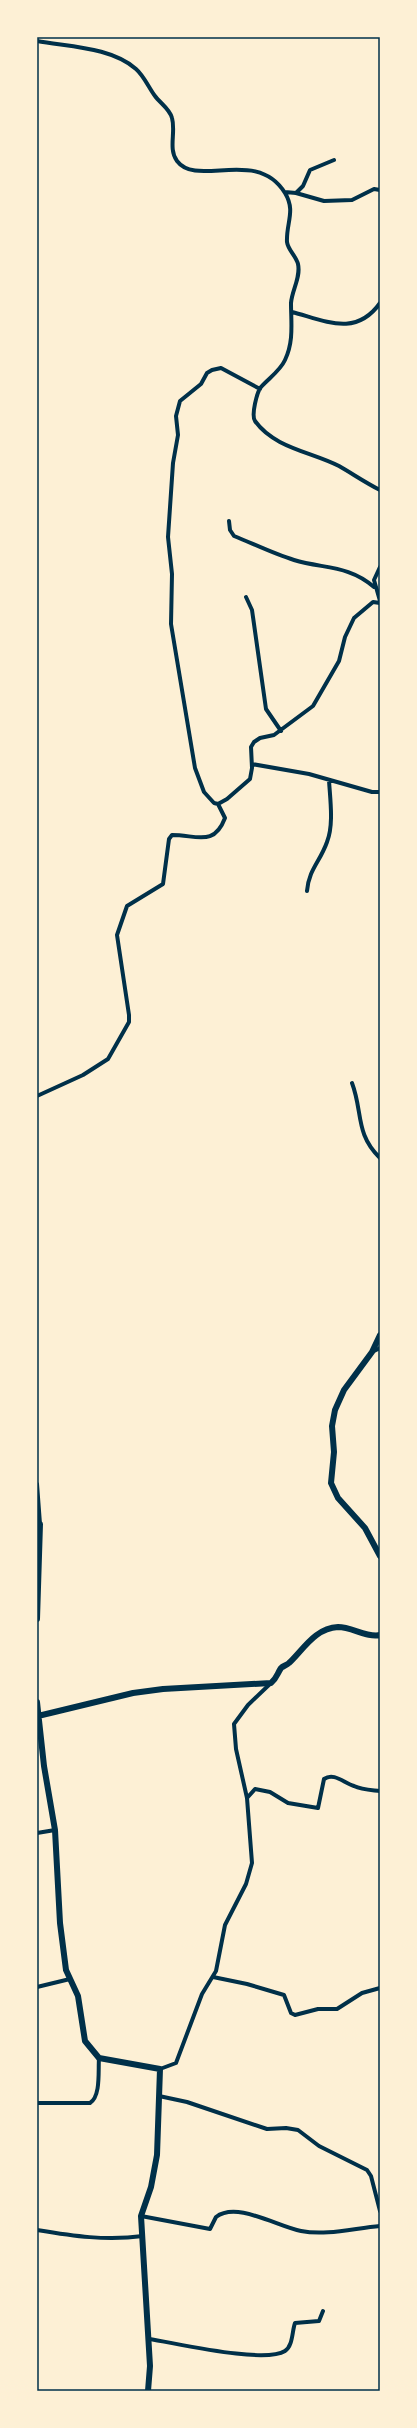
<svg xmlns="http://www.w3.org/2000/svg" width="417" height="2428" viewBox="0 0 417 2428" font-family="'Alegreya Sans',sans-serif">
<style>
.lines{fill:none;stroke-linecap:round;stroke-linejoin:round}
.minor{stroke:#003049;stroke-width:4}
.tertiary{stroke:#003049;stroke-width:6}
.neatline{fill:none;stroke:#003049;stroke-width:1.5}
</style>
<rect width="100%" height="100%" fill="#fdf0d5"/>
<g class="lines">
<path class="minor" d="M37 41C69 47 111 47 136 69 144 76 149 88 155 96 160 103 170 109 172 118 176 132 168 149 177 161 197 188 257 147 285 193 296 211 286 223 287 242 288 250 296 256 298 264 301 277 292 290 291 303 291 323 294 341 285 360 280 371 269 378 261 387 257 392 251 415 255 421 274 448 312 452 339 466 353 474 366 483 380 490
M285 192 296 193 324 201 352 200 374 189 380 190
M296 193 303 186 310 170 334 160
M292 312C326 321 356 337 380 303
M260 389 221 368 212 370 207 373 201 384 180 401 176 416 178 435 173 463 168 537 172 574 171 624 195 768 204 792 214 803 218 804 227 799 250 779 252 768 251 747 254 742 260 738 274 735 313 706 339 661 345 637 354 618 373 602 380 603
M229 521 230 530 234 536C254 544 274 554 294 560 324 569 349 565 374 587
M380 567 374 580 380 601
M246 597 252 610 266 709 281 731
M252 764 309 774 372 792H380
M307 891C309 869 320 862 327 842 334 824 330 799 329 780
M352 1083C363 1112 355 1134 380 1158
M37 1096 83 1075 108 1059 129 1022V1015L117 935 127 906 163 884 169 839 172 835C197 835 214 847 225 818L218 804
M372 1352 380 1348
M37 1484 40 1524
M247 1798 255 1789 270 1792 288 1803 318 1808 324 1779C334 1772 344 1783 354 1786 362 1790 372 1790 380 1791
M37 1833 55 1830
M213 1977 247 1984 284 1995 291 2013 295 2015 318 2009H337L362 1993 380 1988
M37 1987 70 1979
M160 2069 176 2063 202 1994 216 1971 225 1925 246 1884 252 1863 247 1798 236 1749 234 1724 248 1705 271 1683
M159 2096 187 2102 267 2129 286 2128 298 2130 319 2146 367 2170 371 2176 380 2211
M37 2103H90C101 2096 98 2071 99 2058
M141 2216 210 2229 216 2217C237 2201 278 2227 301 2231 326 2236 355 2228 380 2226
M37 2230C73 2236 106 2241 143 2236
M149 2339C176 2343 264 2364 285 2351 293 2346 292 2331 295 2323L319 2321 323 2311"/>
<path class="tertiary" d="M380 1335 372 1352 344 1390 335 1410 332 1426 334 1452 331 1483 338 1498 365 1528 380 1556
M37 1523 40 1524 37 1619
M37 1702 44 1766 55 1830 60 1923 66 1970 78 1996 85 2041 99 2058 160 2069 157 2155 151 2187 141 2216 150 2366 148 2391
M38 1716 133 1693 163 1689 271 1683C277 1678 277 1674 281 1668 283 1666 287 1665 289 1663 303 1650 315 1628 338 1627 352 1627 367 1638 380 1635"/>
</g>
<rect width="417" height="2428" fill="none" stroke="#fdf0d5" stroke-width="76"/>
<rect x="38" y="38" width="341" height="2352" class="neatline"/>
</svg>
